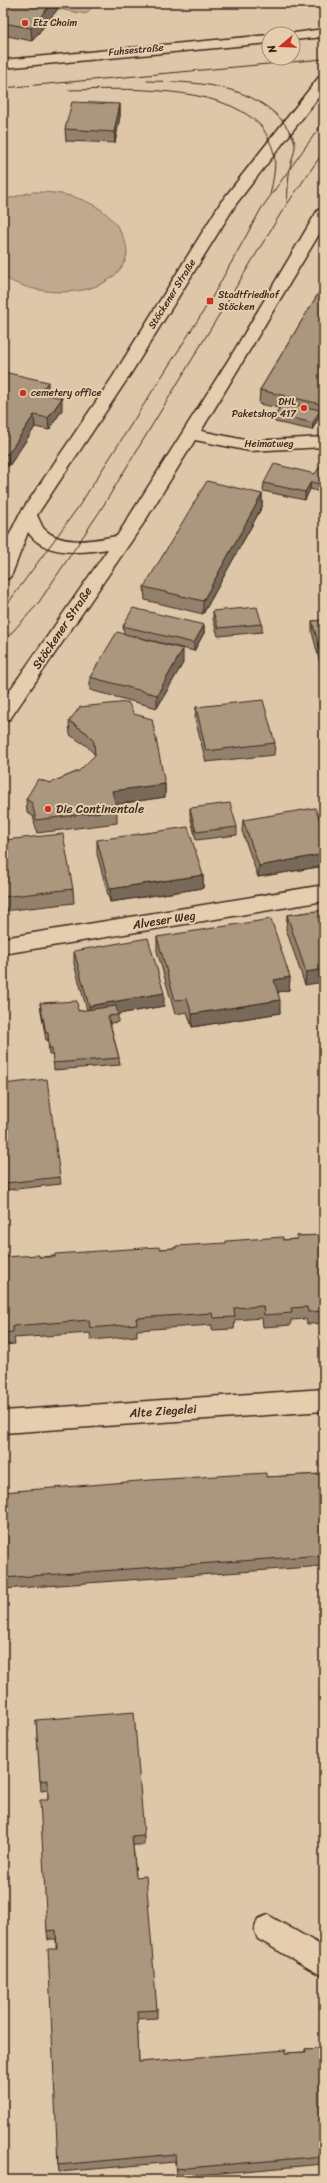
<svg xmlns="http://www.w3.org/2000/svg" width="327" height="2183" viewBox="0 0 327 2183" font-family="Sriracha,sans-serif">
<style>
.green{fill:#c0aa8f;stroke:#7e6a56}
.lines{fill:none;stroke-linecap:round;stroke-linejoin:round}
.minor-casing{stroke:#3b2a1e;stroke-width:3}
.minor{fill:#e5cdae;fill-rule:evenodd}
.tram{stroke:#3b2a1e;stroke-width:1}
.wall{fill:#93816c;stroke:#3b2a1e}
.shaded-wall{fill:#786958;stroke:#3b2a1e}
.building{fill:#ab967e;stroke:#3b2a1e}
.poi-dot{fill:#c8321e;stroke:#e5cdae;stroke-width:1.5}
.labels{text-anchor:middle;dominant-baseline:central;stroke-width:4;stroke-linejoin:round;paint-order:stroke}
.far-poi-label{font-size:10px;fill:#3b2a1e;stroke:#e5cdae;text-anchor:start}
.far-street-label{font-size:10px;fill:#3b2a1e;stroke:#e5cdae}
.street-label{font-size:12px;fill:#3b2a1e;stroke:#e5cdae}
.poi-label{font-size:12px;fill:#3b2a1e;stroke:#e5cdae;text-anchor:start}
</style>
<rect width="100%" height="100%" fill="#dec6a8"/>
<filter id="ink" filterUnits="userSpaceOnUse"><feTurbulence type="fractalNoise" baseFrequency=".025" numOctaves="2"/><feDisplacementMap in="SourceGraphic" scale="8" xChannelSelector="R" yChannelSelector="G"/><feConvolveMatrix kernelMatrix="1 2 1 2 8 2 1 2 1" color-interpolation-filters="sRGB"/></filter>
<g filter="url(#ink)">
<path class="green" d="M26 3H95L86 14Z
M32 192C65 191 107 201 122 235 126 242 129 252 125 261 107 301 34 298 3 276V200Z"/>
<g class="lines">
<g class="minor-casing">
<path id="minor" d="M324 29V37L293 40V34H287Z
M269 35V43L3 68V60Z
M324 76V90L236 204 128 378 37 515C39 519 41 525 44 529 63 547 94 540 117 536L234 351 316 213 318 210 324 208V226L201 431 250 441 324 437V447L250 451 195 440 143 524 10 719 3 721V700L108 549C83 553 44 557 28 532L12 574 9 578 3 580V548L19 515 112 378 221 202 319 77Z
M324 885V901L3 954V938Z
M324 1389V1411L3 1433V1411Z
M268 1915 324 1947V1977L258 1939 254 1929 258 1919Z"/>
</g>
<use href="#minor" class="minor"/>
<path class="tram" d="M147 81C194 82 246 83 281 119 286 126 295 137 295 146 295 153 291 160 290 167 288 179 288 191 287 203
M3 88 324 59
M69 90C122 89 220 84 260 125 265 130 269 140 272 147 278 162 273 180 270 195
M3 610 79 506 210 301 261 209 324 121
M3 642 37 605 100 511 281 213 324 151"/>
</g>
<path class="wall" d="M3 3H56L57 10 32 41 3 35Z
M120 104V116L115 143 66 141 65 129Z
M324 284V409L312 430 275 422 276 414 279 408 259 404 260 390Z
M3 373 48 394 47 395 62 410 49 430 35 427 9 466 3 465Z
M324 464V493L310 489 305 500 263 491 264 483 315 474Z
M262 494V507L203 614 145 600 144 587Z
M213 611 262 624V632L218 636 213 619Z
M324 620V675H323L312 632V621Z
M204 625V633L194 651 137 637 183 663 157 708 90 690V677L124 633 123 626Z
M196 707 275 743 274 755 206 762 195 719Z
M69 721 165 784V797L116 804 117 810V823L37 833 33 816 27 813 26 799 50 783 79 771 95 755 87 746 70 735Z
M190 808 237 827V835L196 840 190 815Z
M243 820 324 831V866L258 877 242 831Z
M3 840 73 889 74 903 3 911Z
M97 840 203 875V888L110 902 97 854Z
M324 910 305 985 286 929 287 915Z
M157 937 290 977 289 990 278 992 280 1013 192 1027 187 1012 175 1014 157 951Z
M74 951 164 1006 118 1014V1022L110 1023 119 1058 120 1065 54 1070 53 1055H49L48 1040H46L41 1011 40 1003 78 1011 87 1010 74 964Z
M3 1157 60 1177 61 1184 7 1190Z
M324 1235V1323L307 1324 306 1319 291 1320V1325L263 1327 262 1318 235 1320 234 1329 212 1330V1325L137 1330V1336L91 1340 90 1333 14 1338 15 1344 3 1345V1257H39L160 1249 297 1239V1236Z
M322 1469H324V1566L3 1589V1492L322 1474Z
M36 1720 144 1835V1845H133L136 1877 157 2010V2018L137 2019 139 2062 286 2053 305 2052V2049L324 2048V2164L176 2177 175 2162 59 2172 58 2165 56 1939 48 1940 47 1931 48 1790 41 1791Z"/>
<path class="shaded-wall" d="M52 3H56L57 10 32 41 31 28Z
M120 104V116L115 143 114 132Z
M48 382V394L41 405 40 393Z
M324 397V409L312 430 313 423 320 410V404Z
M62 398V410L49 430 48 418Z
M34 415 35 427 9 466 8 454Z
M311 482 310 489 305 500V492Z
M262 494V507L203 614V601Z
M204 625V633L194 651V643Z
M183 649V663L157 708V695Z
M165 784V797L112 805V791Z
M324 854V866L258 877 259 866Z
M203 875V888L110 902V889Z
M324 969V982L305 985 306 972Z
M290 977 289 990 274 993V980Z
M164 993V1006L89 1019V1006Z
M280 1000V1013L192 1027V1014Z"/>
<path class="building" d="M3 3H52L31 28 3 23Z
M72 102 120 104 114 132 65 129Z
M324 284V397L320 404 260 390Z
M4 372 48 382 40 393 62 398 48 418 34 415 8 454 3 453V373Z
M283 402 320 410 313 423 276 414Z
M322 463 324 464V485L311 482 305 492 264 483 274 464 315 474Z
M207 481 262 494 203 601 144 587Z
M257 607 262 624 218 628 213 611Z
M133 608 204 625 194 643 123 626Z
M324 620V663L312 621Z
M117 632 183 649 157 695 90 677Z
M263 700 275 743 206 751 196 707Z
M128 702 134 714 152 719 165 784 112 791 117 810 36 820 32 803 26 799 38 779 50 783 79 771 95 755 94 742 87 733 69 721 80 707Z
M230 803 237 827 196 832 190 808Z
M315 808 324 831V854L259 866 243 820Z
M188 827 203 875 110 889 97 840Z
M63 834 73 889 3 897V840Z
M324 910V969L306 972 287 915Z
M271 919 290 977 274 980 280 1000 192 1014 187 999 175 1000 157 937Z
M148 938 164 993 89 1006 74 951Z
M77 1001 78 1011 116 1006 118 1015 108 1016 119 1058 53 1063 52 1048H49L48 1032 46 1033 40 1003Z
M47 1079 60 1177 6 1183 3 1155V1084Z
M324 1235V1311L308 1312 307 1307 291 1308 292 1313 264 1315 263 1306 234 1308 235 1317 213 1318 212 1313 136 1318 137 1324 90 1328 89 1320 13 1326V1332L3 1333V1257L39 1255V1257H55V1254L159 1247 160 1249 176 1248V1246L226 1243V1241L283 1237V1240L297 1239V1236Z
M322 1469H324V1555L3 1578V1492L151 1480 266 1473V1477L323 1474Z
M134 1712 144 1835 132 1836 136 1877 146 1876 157 2010 137 2011 139 2062 286 2050V2053L306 2052 305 2049 324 2048V2156L176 2169 175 2154 58 2165 48 1949H57L56 1930 47 1931 40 1800H48V1780L40 1781 36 1720Z"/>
</g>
<g class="poi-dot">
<circle cx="25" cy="23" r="4"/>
<rect x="206" y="297" width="8" height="8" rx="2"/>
<circle cx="23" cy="393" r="4"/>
<circle cx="304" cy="408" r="4"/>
<circle cx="48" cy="809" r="4"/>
</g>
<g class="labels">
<g class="far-poi-label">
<text x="33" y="23">Etz Chaim</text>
<text x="218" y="295">Stadtfriedhof<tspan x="218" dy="12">Stöcken</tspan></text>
<text x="31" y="393">cemetery office</text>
<text x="296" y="402" text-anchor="end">DHL<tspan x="296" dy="12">Paketshop 417</tspan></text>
</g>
<g class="far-street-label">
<text transform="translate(136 50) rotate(-5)">Fuhsestraße</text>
<text transform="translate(172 294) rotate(-58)">Stöckener Straße</text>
<text x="269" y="444">Heimatweg</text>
</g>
<g class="street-label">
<text transform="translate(62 628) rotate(-56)">Stöckener Straße</text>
<text transform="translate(164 920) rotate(-9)">Alveser Weg</text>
<text transform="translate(163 1411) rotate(-4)">Alte Ziegelei</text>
</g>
<g class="poi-label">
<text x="56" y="809">Die Continentale</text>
</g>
</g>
<rect width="327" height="2183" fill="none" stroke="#e5cdae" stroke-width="16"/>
<rect x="8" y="8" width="311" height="2167" fill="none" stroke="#3b2a1e" stroke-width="1.5" filter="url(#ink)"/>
<g transform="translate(281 46) rotate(251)"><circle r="19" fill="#e5cdae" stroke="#a18c74"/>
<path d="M0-3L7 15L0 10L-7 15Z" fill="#c8321e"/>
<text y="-6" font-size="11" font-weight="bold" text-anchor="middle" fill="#3b2a1e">N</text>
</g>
</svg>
